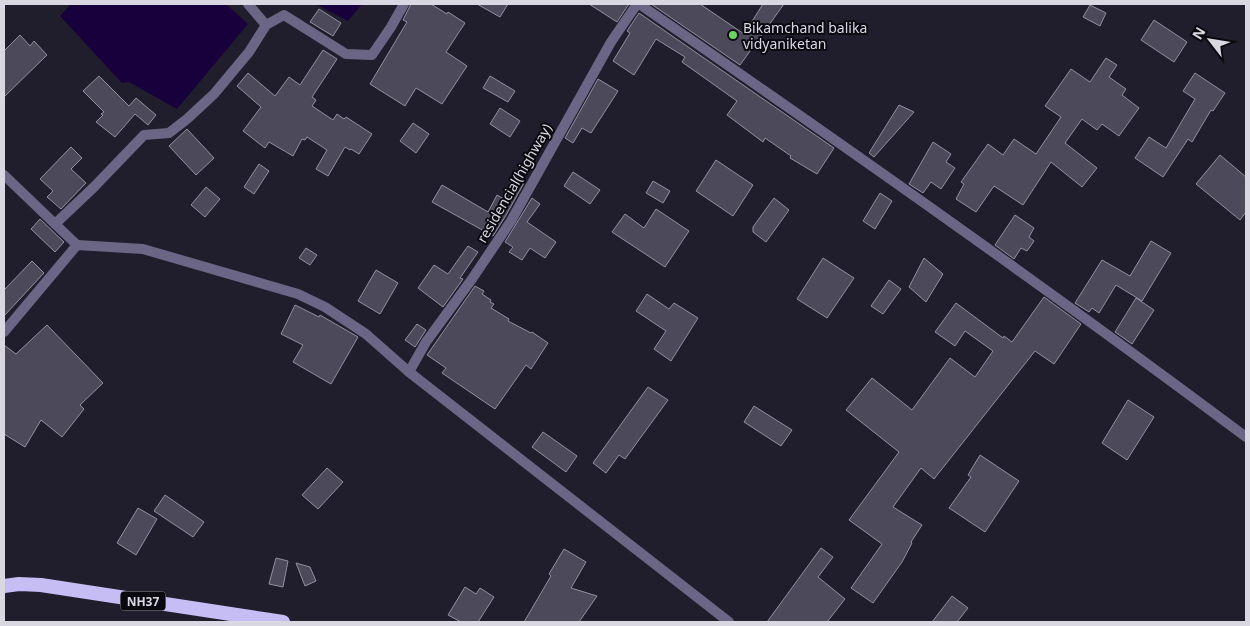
<svg xmlns="http://www.w3.org/2000/svg" width="1250" height="626" viewBox="0 0 1250 626" font-family="'Noto Sans',sans-serif">
<style>
.water{fill:#17003c}
.building{fill:#4c495a;stroke:#9290a2}
.lines{fill:none;stroke-linecap:round;stroke-linejoin:round}
.minor{stroke:#6b6685;stroke-width:10}
.tertiary{stroke:#6b6685;stroke-width:10}
.trunk{stroke:#c6bdf5;stroke-width:14}
.poi-dot{fill:#6cd362;stroke:#0a090f;stroke-width:2}
.labels{text-anchor:middle;dominant-baseline:central;stroke-width:4;stroke-linejoin:round;paint-order:stroke}
.shield{fill:#0a090f;stroke:#9b9aa3;stroke-width:1}
.shield-label{font-size:12px;font-weight:bold;fill:#d9d8e2}
.poi-label{font-size:14px;fill:#d9d8e2;stroke:#0a090f;text-anchor:start}
.street-label{font-size:14px;fill:#d9d8e2;stroke:#0a090f}
</style>
<rect width="100%" height="100%" fill="#201e2c"/>
<path class="water" d="M71 4H226L248 24 177 109 129 82 122 83 60 16Z
M316 4H362L348 21Z"/>
<path class="building" d="M411 4H431L447 14 448 12 465 23 446 52 467 66 442 104 416 88 405 106 370 84 407 22 403 20Z
M477 4H508L500 17Z
M589 4H629L617 22Z
M651 4H700L744 34 763 4H784L740 65Z
M1090 5 1106 13 1100 26 1083 17Z
M319 9 341 23 333 36 310 22Z
M639 13 834 148 817 174 790 158 791 156 765 138 763 142 727 115 737 101 682 62 685 57 656 39 634 75 613 61 630 33 627 31Z
M1154 20 1187 42 1174 62 1141 40Z
M20 35 30 46 34 41 47 55 4 97V51Z
M323 50 337 59 312 97 316 100 312 106 333 120 337 114 344 119 346 117 372 134 359 154 351 149 350 150 345 147 328 176 316 169 327 150 307 137 305 140 302 139 293 156 269 142 265 148 243 131 261 107 237 86 248 73 275 96 289 77 300 85Z
M1106 58 1117 65 1109 77 1126 89 1122 95 1139 108 1119 136 1102 124 1097 130 1082 119 1065 143 1097 168 1082 187 1051 162 1023 205 994 186 976 212 956 199 964 184 961 182 988 144 1003 155 1014 139 1036 154 1061 117 1045 106 1071 69 1090 82Z
M1195 73 1225 93 1213 111 1211 110 1192 142 1188 139 1163 177 1135 158 1149 137 1166 148 1195 99 1183 91Z
M99 76 129 106 136 98 156 115 148 125 135 114 115 137 96 122 103 115 101 114 104 112 83 91Z
M490 76 515 91 508 102 483 88Z
M598 79 618 91 591 133 582 128 573 143 565 138Z
M899 105 914 112 874 157 869 153Z
M500 108 520 121 510 137 490 124Z
M413 123 429 134 416 153 400 141Z
M187 129 214 158 196 175 169 146Z
M933 142 951 154 946 162 955 168 941 189 931 182 923 193 909 184Z
M71 147 82 158 71 169 86 183 61 209 47 197 53 191 40 179Z
M1220 155 1246 177V212L1240 220 1196 184Z
M716 160 753 185 733 216 696 191Z
M259 164 269 171 254 194 244 187Z
M573 172 600 190 590 204 564 186Z
M512 178 524 183 505 217 493 236 432 202 442 185 488 212 497 195 504 199Z
M653 181 670 191 663 203 646 193Z
M206 187 220 199 205 217 191 205Z
M880 193 892 201 875 229 863 221Z
M532 198 540 204 527 222 556 242 545 258 530 248 522 260 509 252 513 247 505 242Z
M774 198 789 210 766 242 753 232V227Z
M656 209 689 231 665 267 612 232 625 214 644 228Z
M1015 215 1034 228 1029 237 1034 241 1027 251 1021 248 1014 259 995 245Z
M40 219 64 242 55 252 31 229Z
M1151 241 1171 253 1142 301 1116 285 1099 313 1092 308 1089 312 1075 303 1102 260 1130 276Z
M468 246 478 252 460 278 463 279 443 307 418 288 434 265 448 274Z
M306 248 317 255 310 265 299 258Z
M823 258 854 278 827 318 797 299Z
M924 258 943 274 926 302 909 287Z
M32 261 44 273 4 316V290Z
M376 270 398 283 380 314 358 301Z
M889 280 901 289 883 314 871 306Z
M475 286 484 291 482 294 491 300 490 302 494 304 491 308 509 319 508 321 531 333 532 332 548 343 531 369 526 365 495 409 442 373 446 368 427 355Z
M647 294 669 309 674 303 698 318 671 361 654 349 666 331 636 311Z
M1044 297 1081 324 1054 364 1035 351 934 479 921 468 893 507 922 525 911 542 912 543 902 562 873 603 851 588 882 544 849 520 899 452 846 410 872 378 912 410 950 358 975 377 993 351 965 331 955 346 935 332 956 303 1003 338 1004 336 1012 342Z
M1136 298 1154 310 1132 344 1115 332Z
M295 305 319 317 320 315 358 337 331 384 293 362 303 345 281 334Z
M417 324 426 330 415 347 405 340Z
M47 325 103 383 80 405 84 409 62 437 41 420 25 447 4 434V345L16 354Z
M648 387 668 400 625 459 619 455 606 473 593 463Z
M1128 400 1154 417 1127 460 1102 443Z
M754 406 792 430 781 446 744 422Z
M543 432 577 456 566 472 532 447Z
M980 455 1019 481 985 532 949 508 971 477 968 475Z
M327 468 343 482 318 509 302 495Z
M165 495 204 522 193 537 154 511Z
M138 508 157 519 136 555 117 543Z
M821 548 833 557 818 577 845 599 827 622H767Z
M564 549 586 562 571 588 597 596 579 622H524L551 576 549 574Z
M276 558 288 561 283 587 269 584Z
M296 563 310 567 316 581 305 586Z
M465 587 476 594 480 588 494 597 478 622H461L448 615Z
M952 596 968 608 957 622H932Z"/>
<g class="lines">
<path class="minor" d="M248 4 266 25
M639 4C844 145 1047 288 1246 437
M4 175 77 245
M55 224 94 187 144 135 169 133 187 119 214 94 249 52 266 25 284 15 346 54 372 55 391 27 404 4
M409 372 426 342 472 279 511 221 611 42 637 4"/>
<path class="tertiary" d="M4 332 77 245 143 249 298 294 325 307 366 334 409 372 729 622"/>
<path class="trunk" d="M4 586 19 584 41 585 283 622"/>
</g>
<circle class="poi-dot" cx="733" cy="35" r="5"/>
<g class="labels">
<rect class="shield" x="120.5" y="591.5" width="45" height="19" rx="4"/>
<g class="shield-label">
<text x="143" y="601">NH37</text>
</g>
<g class="poi-label">
<text x="743" y="27">Bikamchand balika<tspan x="743" dy="16">vidyaniketan</tspan></text>
</g>
<g class="street-label">
<text transform="translate(514 183) rotate(-60)">residencial(highway)</text>
</g>
</g>
<rect width="1250" height="626" fill="none" stroke="#d9d8e2" stroke-width="10"/>
<g transform="translate(1210 40) rotate(301)" stroke="#0a090f" stroke-width="4" paint-order="stroke">
<path d="M0-4L9 19L0 12L-9 19Z" fill="#d9d8e2"/>
<text y="-8" font-size="14" font-weight="bold" text-anchor="middle" fill="#d9d8e2">N</text>
</g>
</svg>
